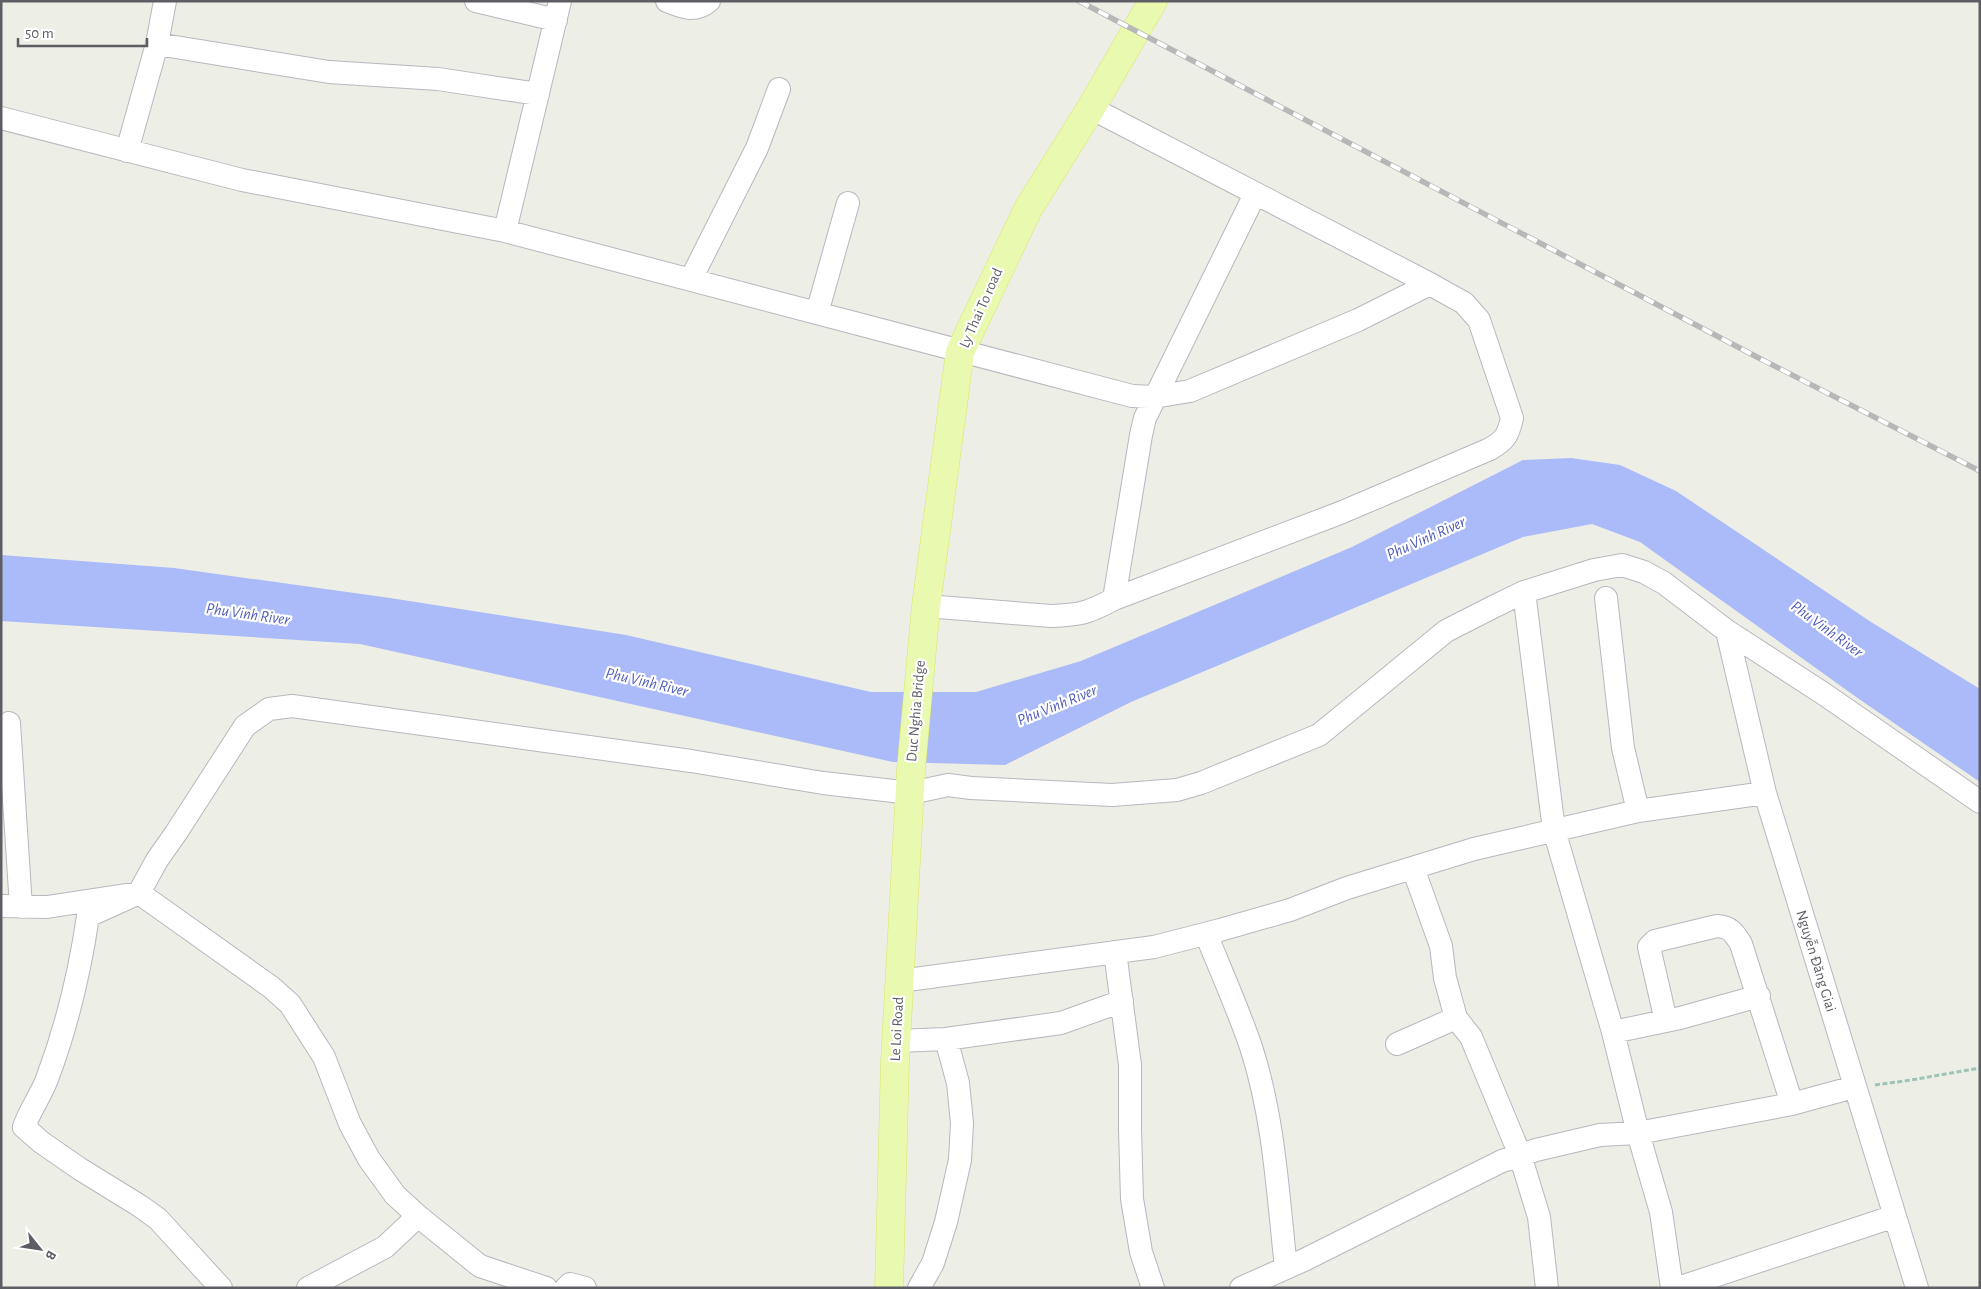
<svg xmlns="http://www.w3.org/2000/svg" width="1981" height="1289" viewBox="0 0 1981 1289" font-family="'Alegreya Sans',sans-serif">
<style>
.water{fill:#abbaf8}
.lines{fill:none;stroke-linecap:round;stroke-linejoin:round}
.minor-casing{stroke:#b8b7be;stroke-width:24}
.major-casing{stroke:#dbe666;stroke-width:29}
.path{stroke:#9ec3b7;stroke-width:3;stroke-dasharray:5 2.5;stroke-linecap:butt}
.minor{stroke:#fff;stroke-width:22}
.major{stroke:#eaf9b0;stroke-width:28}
.rail-casing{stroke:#b7b7b8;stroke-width:5.5}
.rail{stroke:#fff;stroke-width:4;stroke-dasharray:11;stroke-linecap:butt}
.labels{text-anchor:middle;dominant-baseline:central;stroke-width:4.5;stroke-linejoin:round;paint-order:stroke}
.street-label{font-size:15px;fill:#5d5d64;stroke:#fff}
.water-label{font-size:16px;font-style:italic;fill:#4f5cba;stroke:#fff}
</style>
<rect width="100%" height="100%" fill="#edeee5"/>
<path class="water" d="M1571 458 1620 465 1676 491 1871 622 1980 689V782L1859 699 1640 542 1592 524 1523 537 1131 702 1005 765 893 762 360 644 1 621V555L174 568 390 598 626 635 871 692H976L1081 661 1352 547 1523 460Z"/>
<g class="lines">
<g class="minor-casing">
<path id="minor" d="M476 1 556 20
M667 1C681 7 696 13 709 1
M157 44 329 72 438 79 538 94
M1 118 242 180 505 231 1132 396 1154 397 1190 391 1358 320 1430 284
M127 151 157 44 165 1
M505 231 560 1
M691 279 757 148 779 89
M817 313 848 203
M1524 592 1554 830 1613 1032 1638 1133 1661 1212 1672 1288
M1606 598 1623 748 1638 811
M1114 599 1141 435 1145 418 1255 194
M926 606 1051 616C1080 615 1088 613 1114 599L1340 513 1490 449C1505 440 1508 436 1512 418L1479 320 1464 303 1430 284 1091 108
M1727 631 1765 793 1917 1288
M9 723 21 907
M1413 868 1441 946 1445 978 1456 1018 1471 1037 1520 1155 1539 1217 1547 1288
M1 906 47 907 139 893 271 987 290 1004 324 1057 350 1124 369 1159 395 1195 418 1216 480 1266 546 1288
M1206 934C1221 971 1238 1009 1251 1047 1274 1117 1278 1195 1286 1268
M1115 952 1130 1065V1129L1132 1199 1141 1252 1153 1288
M900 981 1154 947 1220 930 1290 910 1347 888 1474 849 1638 811 1765 793
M1666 1021 1649 947 1655 941 1717 926C1731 927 1734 933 1741 944L1792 1104
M1613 1032 1680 1018 1759 996
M896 1041 946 1039 1061 1023 1122 1001
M1397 1044 1456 1018
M221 1288 158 1219 140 1206 80 1169 41 1142 24 1127C30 1110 41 1095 47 1079 67 1026 80 971 88 916L139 893 157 860 176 833 245 726 269 709 292 706 691 761 823 783 911 793 948 785 971 788 1112 795 1177 790 1201 783 1319 735 1446 631 1493 607 1524 592 1594 570 1622 565 1644 572 1664 583 1727 631 1824 694 1980 802
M308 1288 385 1247 418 1216
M566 1288 570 1284 585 1288
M919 1288 933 1263 946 1222 960 1160 962 1123 958 1083 946 1039
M1241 1288 1304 1260 1502 1161 1536 1150 1600 1135 1638 1133 1792 1104 1854 1087
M1678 1288 1895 1216"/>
</g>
<g class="major-casing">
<path id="major" d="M889 1288 895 1062 911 770 926 606 960 352 1028 209 1091 108 1153 1"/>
</g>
<path class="path" d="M1875 1085 1911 1080 1980 1068"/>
<use href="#minor" class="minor"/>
<use href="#major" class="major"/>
<g class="rail-casing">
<path id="rail" d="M1079 1 1755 356 1980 471"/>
</g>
<use href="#rail" class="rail"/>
</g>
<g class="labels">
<g class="street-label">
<text transform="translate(981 308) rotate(-66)">Ly Thai To road</text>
<text transform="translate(916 711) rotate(-85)">Duc Nghia Bridge</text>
<text transform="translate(1816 961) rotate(73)">Nguyễn Đăng Giai</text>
<text transform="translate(897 1029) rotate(-87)">Le Loi Road</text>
</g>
<g class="water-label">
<text transform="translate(1426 538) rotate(-24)">Phu Vinh River</text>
<text transform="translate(248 614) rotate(8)">Phu Vinh River</text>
<text transform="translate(1827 629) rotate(36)">Phu Vinh River</text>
<text transform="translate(647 682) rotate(13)">Phu Vinh River</text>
<text transform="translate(1057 705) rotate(-22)">Phu Vinh River</text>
</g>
</g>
<rect width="1981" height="1289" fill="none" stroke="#5d5d64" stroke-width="5"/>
<g transform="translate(40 1249) rotate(120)" stroke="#ffffff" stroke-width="4" paint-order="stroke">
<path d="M0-4L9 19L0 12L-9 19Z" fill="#5d5d64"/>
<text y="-8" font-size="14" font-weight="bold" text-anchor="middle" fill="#5d5d64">B</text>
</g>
<path d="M18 38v8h129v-8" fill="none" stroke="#5d5d64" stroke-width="2.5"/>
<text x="25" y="38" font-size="15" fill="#5d5d64" stroke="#ffffff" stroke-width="4" paint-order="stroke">50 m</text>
</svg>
